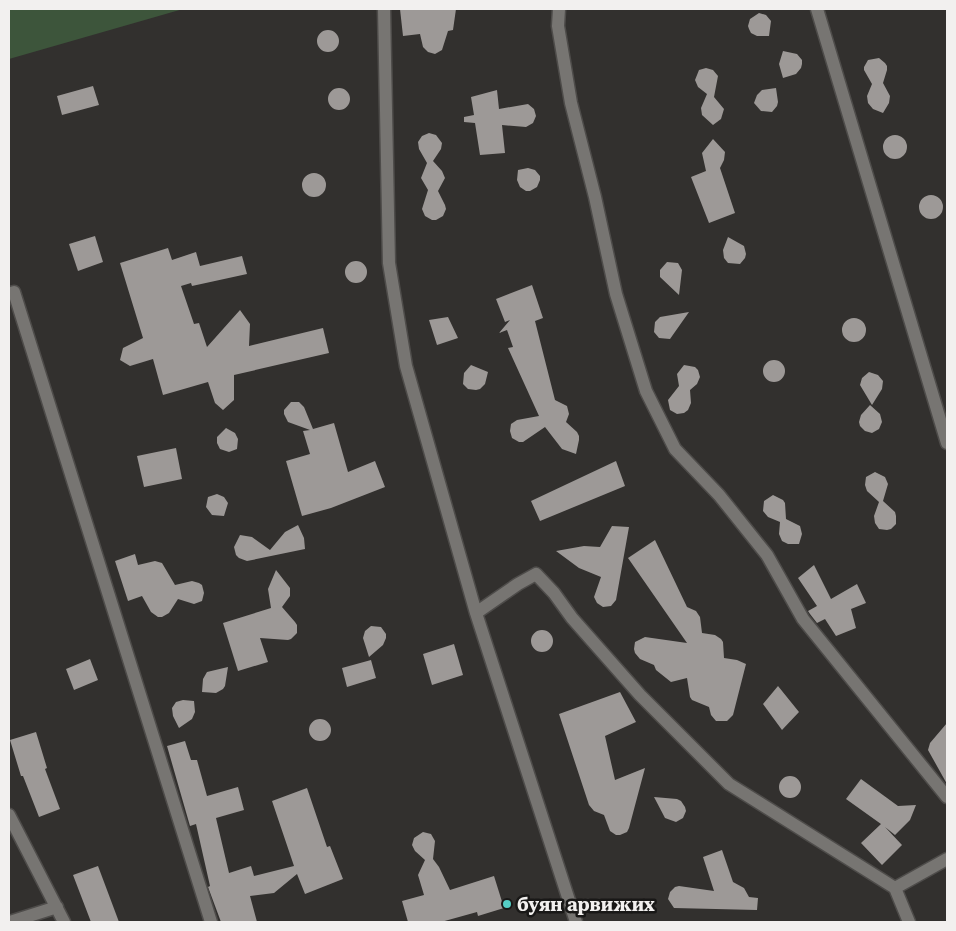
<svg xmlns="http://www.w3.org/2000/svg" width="956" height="931" viewBox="0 0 956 931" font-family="'Roboto Serif',serif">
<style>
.green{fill:#3d553b}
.building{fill:#9d9997}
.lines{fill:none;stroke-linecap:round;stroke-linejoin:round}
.minor-casing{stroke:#4e4c4a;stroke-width:15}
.minor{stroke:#777572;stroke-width:12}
.poi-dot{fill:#55cec5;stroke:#191817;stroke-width:2}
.labels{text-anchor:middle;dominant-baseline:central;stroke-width:5;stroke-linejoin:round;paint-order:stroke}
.poi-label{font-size:18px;font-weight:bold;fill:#f2f0ef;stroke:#191817;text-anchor:start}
</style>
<rect width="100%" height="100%" fill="#32302e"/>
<path class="green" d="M9 9H183L9 59Z"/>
<path class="building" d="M400 9H456L453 30 448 31 442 50 435 54 428 52 423 47 420 34 403 36Z
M759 13 766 15 771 21 769 36H757L751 33 749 29 748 26 750 19Z
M317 41a11 11 0 1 1 22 0a11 11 0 1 1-22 0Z
M783 51 797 54 802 60V64L801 68 796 74 783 78 779 64Z
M879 58 885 63 887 66V70L883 83 890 96 889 103 883 113 873 109 868 103 867 96 872 84 864 70V67L868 60Z
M706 68 713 70 718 76 714 97 724 109 721 119 713 125 702 115 701 108 707 94 698 87 695 80 699 70Z
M93 86 99 105 62 115 57 96Z
M328 99a11 11 0 1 1 22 0a11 11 0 1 1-22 0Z
M776 88 778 102 777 106 772 112 761 111 754 103 757 95 762 90Z
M497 90 499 109 528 104 534 109 536 116 533 123 526 127 502 125 505 153 480 155 475 123 464 122V117L474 115 471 97Z
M429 133 436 135 442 143 441 149 433 161 442 171 445 178 438 191 445 205 446 209 443 216 436 220H432L425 216 422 209 428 190 421 178 427 163 419 149 418 142 422 136Z
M883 147a12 12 0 1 1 24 0a12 12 0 1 1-24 0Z
M713 139 725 152 724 160 720 168 735 213 709 223 691 177 706 171 702 153Z
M528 168 535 170 540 176V180L537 187 530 191H526L520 187 517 180 518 170Z
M302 185a12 12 0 1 1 24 0a12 12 0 1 1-24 0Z
M919 207a12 12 0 1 1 24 0a12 12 0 1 1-24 0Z
M95 236 103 262 78 271 69 244Z
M728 237 744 246 746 254 745 258 740 264 728 263 724 258 723 250Z
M168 248 172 260 196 252 200 266 242 256 247 274 192 286 191 283 181 286 194 324 199 323 207 347 240 310 250 324 249 346 323 328 329 353 234 375V400L223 410 215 403 208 382 163 395 153 359 130 366 120 360 123 348 143 338 120 263Z
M345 272a11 11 0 1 1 22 0a11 11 0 1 1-22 0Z
M667 262 678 263 682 270 679 295 660 277V270Z
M532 285 543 318 535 321 555 400 567 406 569 414 566 422 577 432 579 436V440L576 454 562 449 545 427 523 442H519L512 438 510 431 511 424 517 420 539 416 508 348 513 347 507 330 499 333 510 320 505 322 496 299Z
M689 312 670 339 659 338 654 332 655 322 660 317Z
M448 317 458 338 437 345 429 320Z
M842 330a12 12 0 1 1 24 0a12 12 0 1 1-24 0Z
M763 371a11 11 0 1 1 22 0a11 11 0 1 1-22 0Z
M471 365 488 372 485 384 480 389 476 390 468 389 463 384 464 373Z
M684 365 695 367 698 370 700 377 697 384 690 390 691 403 688 410 684 413 677 414 670 410 668 400 679 386 677 374Z
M869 372 878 375 883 381 882 389 872 405 860 385 862 378Z
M291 402H299L304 407 313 429 334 423 348 472 375 461 385 487 331 508 302 516 286 461 310 454 303 431 310 430 288 422 284 414V410Z
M870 405 880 414 882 422 879 429 872 433 865 431 860 426 859 422 861 415Z
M226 428 235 433 238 439 237 449 229 452 220 449 217 443V437Z
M176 448 182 479 144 487 137 456Z
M616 461 625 486 540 521 531 501Z
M875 472 885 477 888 484 883 501 895 512 896 516V524L891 529 887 530 879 529 875 523 874 516 879 502 867 491 865 485 866 477Z
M217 494 224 497 228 503 224 516 212 515 206 507 208 497Z
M773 495 783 500 785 503 786 519 800 526 802 534 799 544H788L782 541 779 534 780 522 768 517 763 511 764 501Z
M298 525 304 538 305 549 247 561 239 558 236 555 234 547 240 535 252 537 270 550 285 532Z
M612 526 629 527 616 600 611 606 603 607 597 603 594 597 601 577 579 568 556 551 584 546 600 547Z
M655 540 687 607 696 611 700 617 702 633 715 635 721 639 723 642 724 658 737 660 746 664 733 715 727 721H716L711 715 709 707 692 700 690 697 687 678 671 682 656 670 654 665 640 659 635 653 634 649 635 642 645 637 687 643 628 558Z
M135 554 138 565 155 561 162 563 175 585 192 581 199 583 202 585 204 593 202 601 194 604 178 599 169 613 162 617H158L151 612 142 596 128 601 115 561Z
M814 565 831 599 857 584 866 603 851 609 856 628 836 636 825 619 817 623 810 614 808 611 817 606 798 578Z
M276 570 290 588V596L282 607 295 622 297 625V633L291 639 288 640 260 638 268 662 238 671 223 623 271 608 268 589Z
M371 626 381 627 386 634V638L383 645 369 657 363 638 365 631Z
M531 641a11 11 0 1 1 22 0a11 11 0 1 1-22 0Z
M454 644 463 675 432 685 423 654Z
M90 659 98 680 74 690 66 669Z
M371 660 376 678 347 687 342 668Z
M228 667 225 686 223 689 216 693 202 692 203 679 207 672Z
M778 686 799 712 782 730 763 704Z
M620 692 636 722 605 736 615 780 645 768 629 828 627 832 620 835H616L610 831 604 815 594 811 589 805 559 714Z
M183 700 194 701 195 712 192 719 179 728 173 716 172 708 176 702Z
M309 730a11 11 0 1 1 22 0a11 11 0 1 1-22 0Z
M947 723V784L928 750 930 743Z
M36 732 47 768 45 769 60 809 39 817 23 776H21L10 740Z
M185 741 191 760H197L207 796 238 787 244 810 216 818 229 873 251 866 254 876 294 866 272 801 307 788 327 847 330 846 343 879 305 894 297 874 274 893 250 896 257 922H221L208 887 210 886 196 824 190 826 167 746Z
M779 787a11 11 0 1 1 22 0a11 11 0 1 1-22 0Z
M861 779 898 806 916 805 910 820 895 835 885 827 902 845 882 865 861 843 881 824 846 799Z
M654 797 677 799 681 801 685 807 686 811 683 818 676 822 665 818Z
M423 832 431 834 435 841 433 859 439 867 450 890 494 876 504 908 478 916 477 912 441 922H408L402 901 424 895 418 875 425 860 415 851 412 845 414 838Z
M722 850 733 882 744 888 749 897 758 898 757 910 674 908 668 899 670 892 675 887 679 886 714 891 703 857Z
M98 866 119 922H91L73 875Z"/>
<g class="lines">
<g class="minor-casing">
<path id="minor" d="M384 9 389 263 406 366 476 613 576 922
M559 9 558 26 571 103 595 197 616 294 646 391 675 449 719 495 767 555 803 619 947 797
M817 9 947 443
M9 294 14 292 211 922
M476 613 518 584 536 574 554 593 572 618 640 695 729 784 895 888 909 922
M9 815 64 922
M895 888 947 859
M10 922 57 907"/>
</g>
<use href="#minor" class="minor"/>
</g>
<circle class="poi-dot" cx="507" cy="904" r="5"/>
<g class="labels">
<g class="poi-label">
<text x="517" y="904">буян арвижих</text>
</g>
</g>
<rect width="956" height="931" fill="none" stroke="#f2f0ef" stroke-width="20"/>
</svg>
